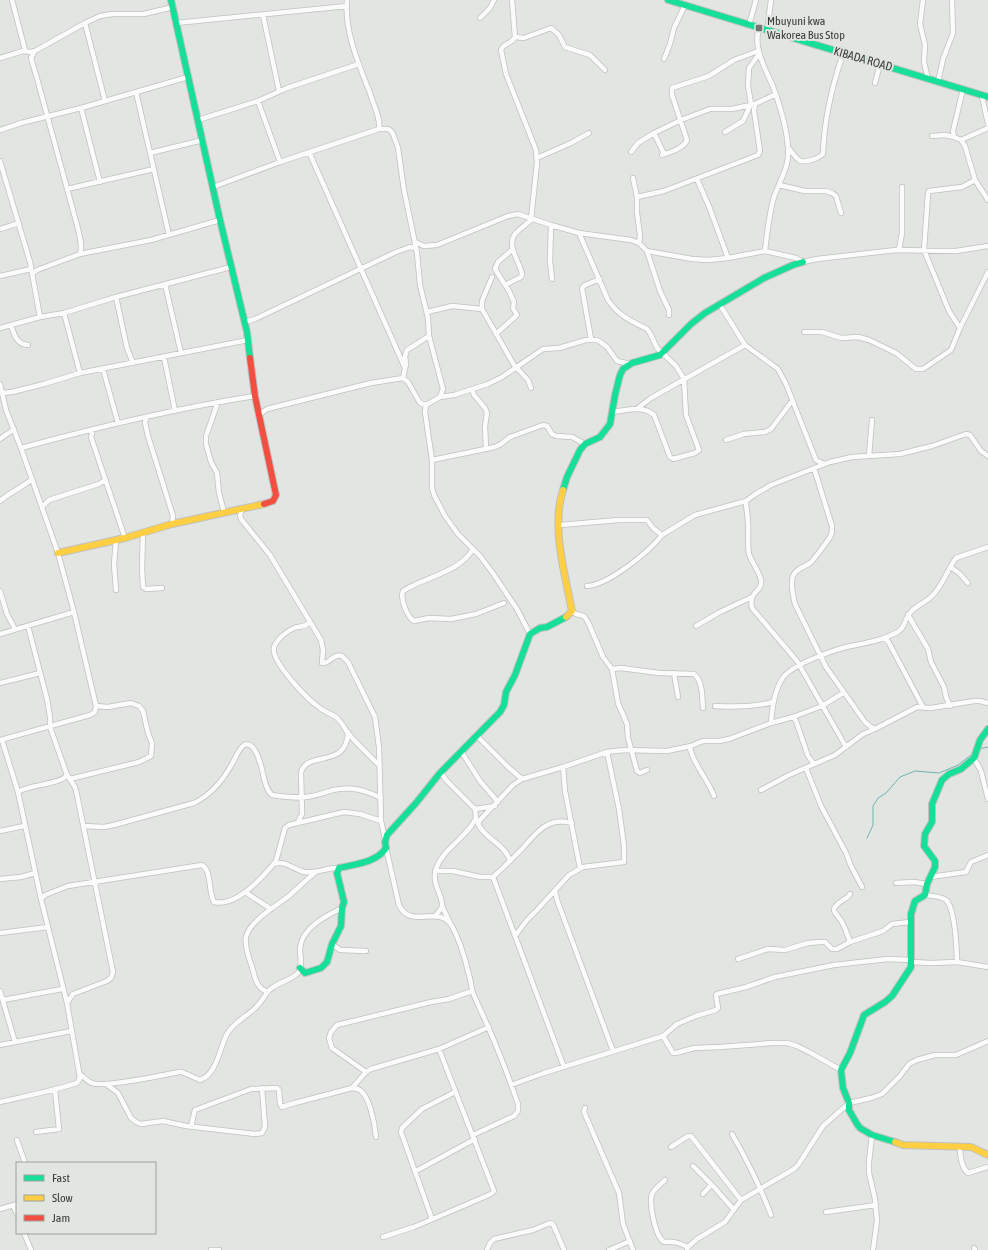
<svg xmlns="http://www.w3.org/2000/svg" width="988" height="1250" viewBox="0 0 988 1250" font-family="'Asap Condensed',sans-serif">
<style>
.lines{fill:none;stroke-linecap:round;stroke-linejoin:round}
.stream{stroke:#70b5b4;stroke-width:1}
.street-casing{stroke:#bfc1bf;stroke-width:6}
.fast-casing{stroke:#bfc1bf;stroke-width:8}
.slow-casing{stroke:#bfc1bf;stroke-width:8}
.jam-casing{stroke:#bfc1bf;stroke-width:8}
.street{stroke:#fbfbfb;stroke-width:4.5}
.fast{stroke:#16e098;stroke-width:6}
.slow{stroke:#ffcf43;stroke-width:6}
.jam{stroke:#f24e42;stroke-width:6}
.poi-dot{fill:#757775;stroke:#e1e6e1;stroke-width:1.5}
.labels{text-anchor:middle;dominant-baseline:central;stroke-width:4;stroke-linejoin:round;paint-order:stroke}
.poi-label{font-size:12px;fill:#3a3c3a;stroke:#e1e6e1;text-anchor:start}
.street-label{font-size:12px;fill:#3a3c3a;stroke:#e1e6e1}
</style>
<rect width="100%" height="100%" fill="#e2e5e2"/>
<g class="lines">
<path class="stream" d="M979 749 988 747
M867 838 873 825V806L878 798 886 793 900 777 915 771 939 773 958 765 971 755"/>
<g class="street-casing">
<path id="street" d="M12 0 25 50
M512 0 515 37C512 44 503 43 501 50L506 74 536 150 537 163 531 219
M923 0 920 24 925 45 924 62 928 79
M263 15 279 91
M480 18 490 8 494 0
M85 23 105 101
M176 23 347 6
M749 25 756 0
M767 31 771 0
M515 37 524 38 551 28 559 35 565 47 590 55 605 70
M0 58 23 51 30 52 35 51
M664 59 670 44 674 28 685 5
M938 82 943 59 953 33 952 0
M875 83 880 64
M963 89 953 131 954 137 961 140 965 146 975 180 988 200
M136 92 169 235
M982 96 988 124
M258 101 280 162
M81 108 100 182
M198 120 258 101 287 88 359 64
M379 129H388L391 131 393 134 398 148 404 190 417 253 420 285 428 318 429 336 443 389 440 397 426 405 425 412 432 460V488L434 495 445 516 458 534 480 556 492 572 517 609 530 634
M0 130 21 123 81 108 188 77
M725 132 743 121 751 104 748 86 749 68 759 54
M654 133 664 154
M932 136 945 135 954 137
M961 140 988 128
M788 147C791 151 795 157 799 160 804 164 819 158 823 154 824 121 832 86 843 54
M309 152 405 368
M631 152 638 143 654 133 681 120 710 109H732L755 104
M150 153 203 140
M662 155C670 152 683 149 687 140L672 95V88L709 76 734 60 758 51
M537 158 571 143 589 133
M0 161 30 262 40 317
M633 178 637 197
M697 179 710 209 728 258
M779 185 805 191H826L832 193 836 196 841 213
M213 187 280 162 379 129C381 118 373 104 370 93 359 65 344 31 347 0
M67 189 154 169
M551 225 550 261 552 279
M0 229 19 223
M579 233 608 300C619 316 631 321 647 329L650 333 657 348 676 366 684 379 686 415 699 450 695 453 673 459 670 457 654 415C643 405 626 410 613 412
M415 242 424 246 437 245 508 216 518 214 551 225 579 233 631 240 639 243 647 251 692 259 708 260 728 258 765 251C767 233 769 214 774 197 780 180 790 166 788 148 787 130 781 109 775 92 768 72 752 50 759 28
M639 243 640 235 637 213V197L664 191 758 155 760 151 754 111 755 104 776 94
M899 250 902 233V187
M647 251 660 291 669 310V315
M765 251 796 258 803 262 817 259 896 250 956 251 988 246
M80 254 151 240 220 220
M32 274 37 270 80 254C83 245 79 234 77 225L38 82 31 58 35 51 85 23 100 16 112 14H144L173 7
M0 276 31 269
M165 284 181 353
M505 285 521 277 522 274C520 262 506 246 515 234 519 229 527 224 532 219
M116 297 127 348 133 363
M720 305 745 345 778 369 786 384 816 460 824 464
M482 309V301L492 277
M427 312 452 306 482 309 514 365 528 380 531 388
M64 313 80 373
M245 322 255 319 396 252 410 247 416 248
M11 326C15 335 16 344 28 345
M0 328 40 317 64 313 116 297 231 267
M960 328 949 311 924 250 928 194 929 191 962 187 975 180
M804 332H822L841 338 858 337 869 340 896 353 916 369H923L951 350 960 328 988 272
M496 334 517 315 513 308 514 302 509 291 495 269 498 262 513 249
M591 339 582 288 585 285 600 279
M164 357 175 411
M103 369 118 423
M403 378 406 364 405 356 407 350 429 336
M0 384 6 410 21 448 58 553 74 612 96 706 95 712 90 715 0 740
M472 389 474 395 485 408 487 413 485 426 486 449
M2 393 12 392 44 384 80 373 248 340
M440 397 454 395 488 384 502 377 543 349 559 348 586 340H597L602 343 607 347 617 361 626 363H632
M218 402 206 436V444L211 462 217 473 219 493 224 512
M638 408 651 398 745 345
M259 415 267 409 371 383 403 378 408 382 420 403 426 405
M146 418 145 423 148 436 173 516 172 524
M93 430 91 437 125 538
M0 439 14 429
M726 440 744 434 765 432 771 429 792 401
M21 448C98 427 177 408 255 396
M869 456 872 420
M432 460 495 447 501 444 510 437 543 425 547 426 552 434 556 436 572 437 585 444
M814 468 832 526C832 529 832 533 831 535 830 538 813 561 810 563 805 567 796 568 793 576 790 584 793 596 795 604L826 667 865 722 871 727 875 729 917 707 931 708 974 701H980L988 703
M0 501C10 492 22 488 32 479
M746 501C746 509 748 516 748 523 749 534 747 544 749 554 752 563 759 571 761 580 763 592 748 591 752 608L797 661 846 747
M42 507 49 500 99 484 105 480
M242 509 240 515 241 519 270 555 321 640 323 650 322 663C330 664 333 653 342 656L348 662 375 717 379 747 381 821 385 839
M560 525 619 520H647L653 528 662 535 695 515 746 501 754 495 771 485 830 462 852 457 900 454 932 446 966 434 970 435 981 451 988 456
M143 533 142 568 143 587 146 589 162 588
M116 540 114 564 116 590
M473 549C459 573 424 577 403 591 400 599 407 617 414 621L429 618 451 619 476 614 504 603
M952 568 959 573 968 583
M587 586C608 585 649 552 662 535
M0 591 7 614 15 629
M572 611 576 614 584 616 588 622 603 657 612 669 618 703 627 724 628 738 637 771 640 773 647 770
M908 615 928 649 931 662 944 687 946 697 950 706
M310 622C306 627 300 626 294 628 287 631 277 639 274 647 270 661 308 700 320 708 325 712 331 714 336 717 341 721 344 727 347 732 357 744 368 754 379 765
M28 626 47 699 50 717V727L67 775 75 787 77 795 113 972 111 978 107 981 73 994 67 1003
M696 626 720 612 752 597
M0 634 74 612
M885 638 889 643 923 707
M612 669 621 668 659 673 694 674C703 681 702 697 703 708
M674 673 678 697
M0 683 40 673
M715 706C733 707 755 707 773 702
M793 717 796 721 808 756 814 764
M771 723C772 708 774 692 782 679 791 664 838 648 856 645 871 642 886 639 899 631 905 627 905 618 910 613 915 606 925 603 932 596 943 585 947 570 956 558L988 547
M477 736 508 767 522 779 563 767 607 752 624 750 667 751 691 746 703 741H719L729 739 771 723 793 717 822 706 843 693
M691 746 690 748C694 766 708 779 714 796
M461 751 480 781 498 802
M974 758 981 771 988 799
M563 767 565 791 580 868
M806 768 821 806 846 853 851 866 862 887
M70 779 139 762 151 756 152 743 148 733 143 711 139 706 131 703 108 707 96 706
M761 790 789 775 835 755 863 734 875 729
M18 792C30 784 60 785 67 775
M475 809 495 806
M298 822 302 814 301 772C308 750 347 769 348 732
M84 826 104 827 114 825 194 803C211 795 223 780 232 764 236 758 238 749 244 745 248 743 252 746 254 749 264 762 262 787 272 795 285 797 299 799 312 796 319 795 326 792 333 790 351 786 365 790 381 798
M0 831 24 826
M386 848 399 905C410 930 439 904 452 926 460 941 465 958 469 975 471 981 471 987 473 993 478 1005 484 1017 489 1029 500 1054 509 1078 518 1104V1111L514 1116 473 1135
M510 861C506 845 485 839 478 824L480 820 513 785 522 779
M274 864C285 860 293 869 304 872 317 874 327 867 339 868
M435 871H453L480 877H493
M930 877 966 872 971 862 988 855
M0 879 21 877 35 873
M896 883 914 882 927 884
M555 891 557 900 613 1051
M245 892 271 909
M925 895C931 896 941 896 946 900 955 908 957 950 957 962
M41 899 45 895 68 886 202 865C212 871 208 892 214 902 236 907 263 877 276 861L285 828 289 825 344 812 360 814 381 821
M442 906 450 923
M435 916C437 913 441 910 442 906 443 895 431 884 436 869 443 848 467 838 476 818L475 809 447 781 440 772
M0 933 48 927
M515 936 527 920 537 910 569 875 583 867 624 862V846L619 809 607 752
M850 942C847 934 845 926 840 919 838 916 833 912 834 909 837 901 847 900 850 894
M332 944 340 950 366 951
M738 959 768 949 785 950 808 943 820 942H825L832 949H837L850 942 883 931 892 924 910 922
M911 962 932 963 957 962 988 967
M0 991 15 1042
M268 992C258 989 255 980 253 970 250 961 244 947 246 937 250 920 278 905 290 895 299 887 307 879 316 872
M3 1000 62 989
M663 1036 677 1024 696 1016 716 1010 718 1008 716 995 717 994 746 987 775 977 834 965 888 959 911 960
M0 1045 71 1031
M564 1067 493 877C503 868 513 858 522 849 536 833 548 816 572 823
M366 1072 332 1048 329 1038 331 1032 337 1025 431 1002 449 999 472 991
M80 1074C84 1077 88 1082 92 1083 104 1088 164 1075 179 1072H182L200 1080C217 1075 220 1046 227 1034 234 1021 249 1016 258 1005 263 1000 266 992 272 988 280 982 291 980 298 973 303 966 300 956 300 949 301 928 326 916 342 908
M106 1084 118 1093 131 1118 136 1122 141 1124 163 1121 186 1126 255 1134 262 1133 265 1127 262 1088
M511 1085 544 1073 663 1036 673 1053H676L694 1048 720 1047 773 1043H787L797 1046 811 1053 841 1070
M352 1088 366 1072 371 1069 439 1049 489 1027
M0 1102C26 1096 52 1091 77 1083L80 1078 67 1003 41 899 18 792 2 740
M585 1108 584 1112 619 1193 623 1224 633 1250
M191 1126 195 1110 251 1089 277 1088 279 1090 280 1104 282 1107 295 1103 352 1088C353 1088 357 1089 358 1089 370 1094 375 1126 376 1137
M36 1132 59 1129 55 1090
M732 1134C747 1160 760 1186 771 1215
M872 1135 869 1162V1173L875 1199 877 1221 873 1250
M17 1140 25 1163
M671 1147 688 1136H691L741 1200
M960 1147C960 1156 961 1167 968 1173L988 1167
M693 1166 714 1187 734 1210
M416 1171 475 1139
M665 1180C661 1184 654 1189 652 1194 649 1204 655 1236 664 1242 674 1241 679 1243 688 1247
M703 1194 711 1185
M13 1205 17 1214
M0 1209 17 1204
M826 1212 876 1205
M432 1219 401 1132 402 1128 422 1109 455 1092
M24 1233 31 1250
M383 1237 414 1227 491 1194 494 1191 439 1049
M974 1248 975 1250
M211 1250H219
M487 1250 490 1243 494 1239 533 1230 550 1223 553 1224 564 1250
M609 1250 630 1241
M687 1250 688 1247 697 1239 725 1222 741 1200 794 1169 798 1165 823 1126 849 1103 871 1098 882 1094 900 1076 909 1064 917 1060 935 1055H956L988 1041"/>
</g>
<g class="fast-casing">
<path id="fast" d="M171 0 220 220 247 332 250 358
M668 0 988 97
M563 490 567 477 580 450 585 444 600 437 610 424 615 395 620 375 623 369 632 363 660 355 691 324 705 313 764 278 793 265 803 262
M300 968 305 973 321 968 327 962 332 944 341 926 342 908 344 902 337 873 339 868C355 864 376 863 386 848L385 842 387 835 416 803 440 773 500 712 504 705 506 692 515 675 530 634 540 628 547 627 566 617
M895 1142 872 1135 860 1128 857 1124 849 1110V1103L843 1088 841 1070 850 1053 864 1015 885 1002 892 996 911 967V914L915 901 925 895 927 884 935 867V861L924 846 925 834 932 822V804L942 780 949 774 961 769 974 758 980 740 988 729"/>
</g>
<g class="slow-casing">
<path id="slow" d="M563 490C551 526 565 575 572 611L566 617
M58 553 125 538 172 524 264 504
M895 1142 903 1145 971 1147 988 1155"/>
</g>
<g class="jam-casing">
<path id="jam" d="M250 358 255 396 276 495 273 501 264 504"/>
</g>
<use href="#street" class="street"/>
<use href="#fast" class="fast"/>
<use href="#slow" class="slow"/>
<use href="#jam" class="jam"/>
</g>
<rect class="poi-dot" x="755" y="24" width="8" height="8" rx="2"/>
<g class="labels">
<g class="poi-label">
<text x="767" y="21">Mbuyuni kwa<tspan x="767" dy="14">Wakorea Bus Stop</tspan></text>
</g>
<g class="street-label">
<text transform="translate(863 59) rotate(16)">KIBADA ROAD</text>
</g>
</g>
<rect x="16" y="1162" width="140" height="72" fill="#e1e6e1" stroke="#9ea29e"/>
<rect x="24" y="1175" width="20" height="6" fill="#16e098" stroke="#9ea29e"/>
<text x="52" y="1182" font-size="12" fill="#3a3c3a">Fast</text>
<rect x="24" y="1195" width="20" height="6" fill="#ffcf43" stroke="#9ea29e"/>
<text x="52" y="1202" font-size="12" fill="#3a3c3a">Slow</text>
<rect x="24" y="1215" width="20" height="6" fill="#f24e42" stroke="#9ea29e"/>
<text x="52" y="1222" font-size="12" fill="#3a3c3a">Jam</text>
</svg>
